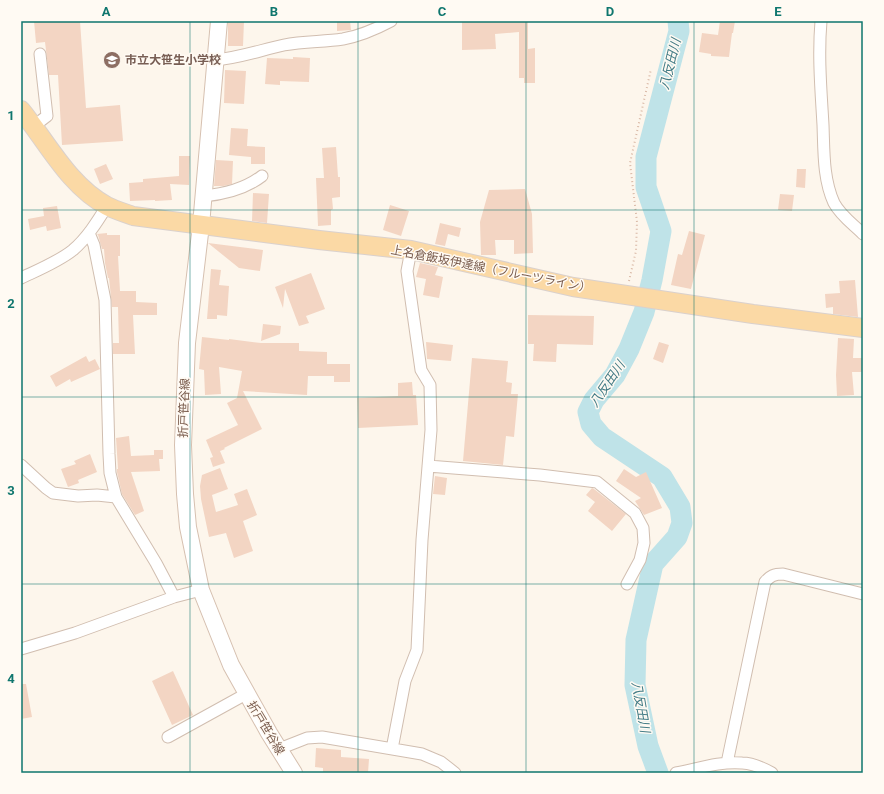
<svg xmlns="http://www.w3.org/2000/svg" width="884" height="794" viewBox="0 0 884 794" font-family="Roboto,'Noto Sans JP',sans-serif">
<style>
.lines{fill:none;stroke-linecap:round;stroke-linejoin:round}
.river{stroke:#bfe3e8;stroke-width:21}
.building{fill:#f3d5c3}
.street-casing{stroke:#d1beb0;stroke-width:13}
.secondary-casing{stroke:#d6c0b0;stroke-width:18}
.primary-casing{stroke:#dad1cd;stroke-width:20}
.path{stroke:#d9b8a5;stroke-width:2;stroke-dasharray:1 3;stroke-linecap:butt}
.street{stroke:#fff;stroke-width:11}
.secondary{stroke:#fff;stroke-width:16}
.primary{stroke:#fbd9a5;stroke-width:18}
.grid{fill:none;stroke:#0f766e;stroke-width:1;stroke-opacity:0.55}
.labels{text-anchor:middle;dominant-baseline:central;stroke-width:3;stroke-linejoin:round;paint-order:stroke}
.education-label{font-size:12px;font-weight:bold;fill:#785e54;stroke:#fffaf3;text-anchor:start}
.street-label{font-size:12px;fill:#7a5c4d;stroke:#fffaf3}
.water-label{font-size:13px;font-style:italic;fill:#437c86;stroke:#fffaf3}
.neatline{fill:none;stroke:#0f766e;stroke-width:1.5}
.grid-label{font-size:13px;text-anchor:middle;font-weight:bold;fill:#0f766e}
</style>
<rect width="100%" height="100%" fill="#fdf6ec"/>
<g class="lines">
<path class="river" d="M658 773 648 746 635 685 636 640 653 564 677 537 682 523 680 507 662 477 602 437 591 424 588 412 594 400 615 375 629 349 644 312 652 280 661 231 646 187V157L679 31 678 21"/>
</g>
<path class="building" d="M34 21H80L86 108 120 105 123 141 62 145 58 75H49L45 42 36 43Z
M228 21H244L243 46H228Z
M337 21H350L351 30 337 31Z
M462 21H528V49L535 48V83H524V78H519V32L495 34 496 49 462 50Z
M720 21H735L733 33H732L729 57 711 56V54L699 52 702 33 718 35Z
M293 57 310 58 309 82 280 81V85L265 84 267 58 293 59Z
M225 70 246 71 244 104 224 103Z
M231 128 248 129 247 146 265 147V164H251V157L229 155Z
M336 147 338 177H340V197L332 198 333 209 331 210V225L318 226 316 178H324L322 148Z
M179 156H190L189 185 170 184 172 200 155 201V200L130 201 129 183 143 182V179L179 176Z
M216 160 233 161 232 184 223 186H214Z
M106 164 113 179 100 184 94 169Z
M797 169H806L805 188 796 187Z
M525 189 532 214 533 253 514 254V240H495L496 255H481L480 222 489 190Z
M253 193 269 194 267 223 252 221Z
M780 194 794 195 792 211 778 210Z
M390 205 409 211 401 236 383 230Z
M57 206 61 228 47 231 46 226 30 230 28 219 44 216 43 208Z
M440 223 461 228 459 237 448 234 445 246 435 244Z
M689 231 705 235 691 289 671 285 678 254 682 255Z
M107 233V235H120V256H118L120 291H136V302L157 303V315H133L135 354H113V343H119L118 307H112L109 278H108L105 263 104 249H102L98 235 97 234Z
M208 243 263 250 260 271 239 268Z
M420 263 438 267 435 275 443 277 439 298 423 295 426 279 416 277Z
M211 269 221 270 219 285 229 286 227 316 217 315V319H207Z
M311 273 325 309 306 316 309 323 299 326 285 289 283 308 275 287Z
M855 280 858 317 833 314V307L826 308 825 294 840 293 839 281Z
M528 315 594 316 593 345 557 344 556 362 533 361 534 344H528Z
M263 324 281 326 280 334 261 341Z
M202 337 229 340V339L261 343H299V351L327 352V364H350V382H334V376H308L307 395 243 391 262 429 224 448 225 449 220 451 225 463 213 467 210 458 213 457 206 440 238 425 227 403 237 398 242 371 219 367 221 394 205 395 204 370 199 369Z
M838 338 854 339 853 358H863V372H852L854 395 837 396 836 375Z
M426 342 453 345 451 361 427 359Z
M659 342 669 345 663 363 653 359Z
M86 356 89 362 95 359 100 369 71 382 70 379 56 387 50 376Z
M472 358 508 361 506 382 512 383 511 394H518L514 437 506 436 503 465 463 461Z
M412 382 413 395H416L418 425 358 428 357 398 398 396V383Z
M129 436 131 456 154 455V450H163V459H159L160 471 131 472 144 511 135 515 122 494 117 472V469H118L116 438Z
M90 454 97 472 78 480 79 483 68 487 61 469 76 464 74 461Z
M220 468 228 489 212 495 216 512 238 505 234 494 247 489 257 515 243 521 253 551 234 558 226 533 209 537 201 499 200 486 202 475Z
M624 469 636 477 646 472 662 508 644 515 635 501 641 498 616 481Z
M435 476 447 478 445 495 433 494Z
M592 488 594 489 626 514 612 531 588 511 595 502 586 495Z
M173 671 193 715 172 725 152 681Z
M21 684H26L32 717 21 719Z
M316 748 341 750V757L369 759 368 773H323V768L315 767Z"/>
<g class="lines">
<g class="street-casing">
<path id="street" d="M821 21C818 56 821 90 823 125 824 151 823 179 834 203 841 216 853 224 863 234
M215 60C239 58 261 50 284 45 304 41 323 42 343 39 360 36 376 29 391 21
M34 126 47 116 40 54
M204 196C226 194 245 189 262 176
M89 233 94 245 105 300 109 454 110 473 116 497
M21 278C38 270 58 262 73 250 87 238 97 222 107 206
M21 465 46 488 53 493 78 496 97 495 116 497 156 563 174 597
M428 466 540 475 597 482 635 513 643 528 644 543 640 560 627 584
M21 649 75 633 174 597 201 590
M168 737 246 694
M279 749 307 738 322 737 422 754 441 762 455 773
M392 749 405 681 417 650 422 540 431 430 430 385 421 370 407 271 411 250
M727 763 765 582C770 576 774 574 783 574L863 594
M676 773C697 769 720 761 742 763 753 763 763 768 772 773"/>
</g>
<g class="secondary-casing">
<path id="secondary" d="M219 21 201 225 187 343 183 445 185 494 188 527 201 590 231 665 269 733 294 773"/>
</g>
<g class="primary-casing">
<path id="primary" d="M21 110C47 142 69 186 107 206 115 210 125 213 133 216L319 240 411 250 573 287 753 314 863 328"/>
</g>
<path class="path" d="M629 281 636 251 637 222 630 163 651 69"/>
<use href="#street" class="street"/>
<use href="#secondary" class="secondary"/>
<use href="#primary" class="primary"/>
</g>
<path class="grid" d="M190 21V773M358 21V773M526 21V773M694 21V773M21 210H863M21 397H863M21 584H863"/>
<defs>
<g id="school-disc" transform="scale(0.9)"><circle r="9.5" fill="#8d6e63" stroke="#fffaf3"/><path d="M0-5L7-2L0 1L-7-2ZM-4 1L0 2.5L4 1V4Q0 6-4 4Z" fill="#fff"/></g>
</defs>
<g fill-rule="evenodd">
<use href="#school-disc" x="112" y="60"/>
</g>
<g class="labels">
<g class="education-label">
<text x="125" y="60">市立大笹生小学校</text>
</g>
<g class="street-label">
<text transform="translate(491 269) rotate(11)">上名倉飯坂伊達線（フルーツライン）</text>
<text transform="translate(184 408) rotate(-88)">折戸笹谷線</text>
<text transform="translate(266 728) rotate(59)">折戸笹谷線</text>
</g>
<g class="water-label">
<text transform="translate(670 64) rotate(-76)">八反田川</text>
<text transform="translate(607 384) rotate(-56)">八反田川</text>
<text transform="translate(641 707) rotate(80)">八反田川</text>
</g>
</g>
<rect width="884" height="794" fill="none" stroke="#fffaf3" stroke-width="44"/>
<rect x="22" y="22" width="840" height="750" class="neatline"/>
<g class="grid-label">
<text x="106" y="16">A</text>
<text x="274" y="16">B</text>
<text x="442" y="16">C</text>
<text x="610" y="16">D</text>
<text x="778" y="16">E</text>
<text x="11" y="120">1</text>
<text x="11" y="308">2</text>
<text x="11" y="495">3</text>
<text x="11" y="683">4</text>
</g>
</svg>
